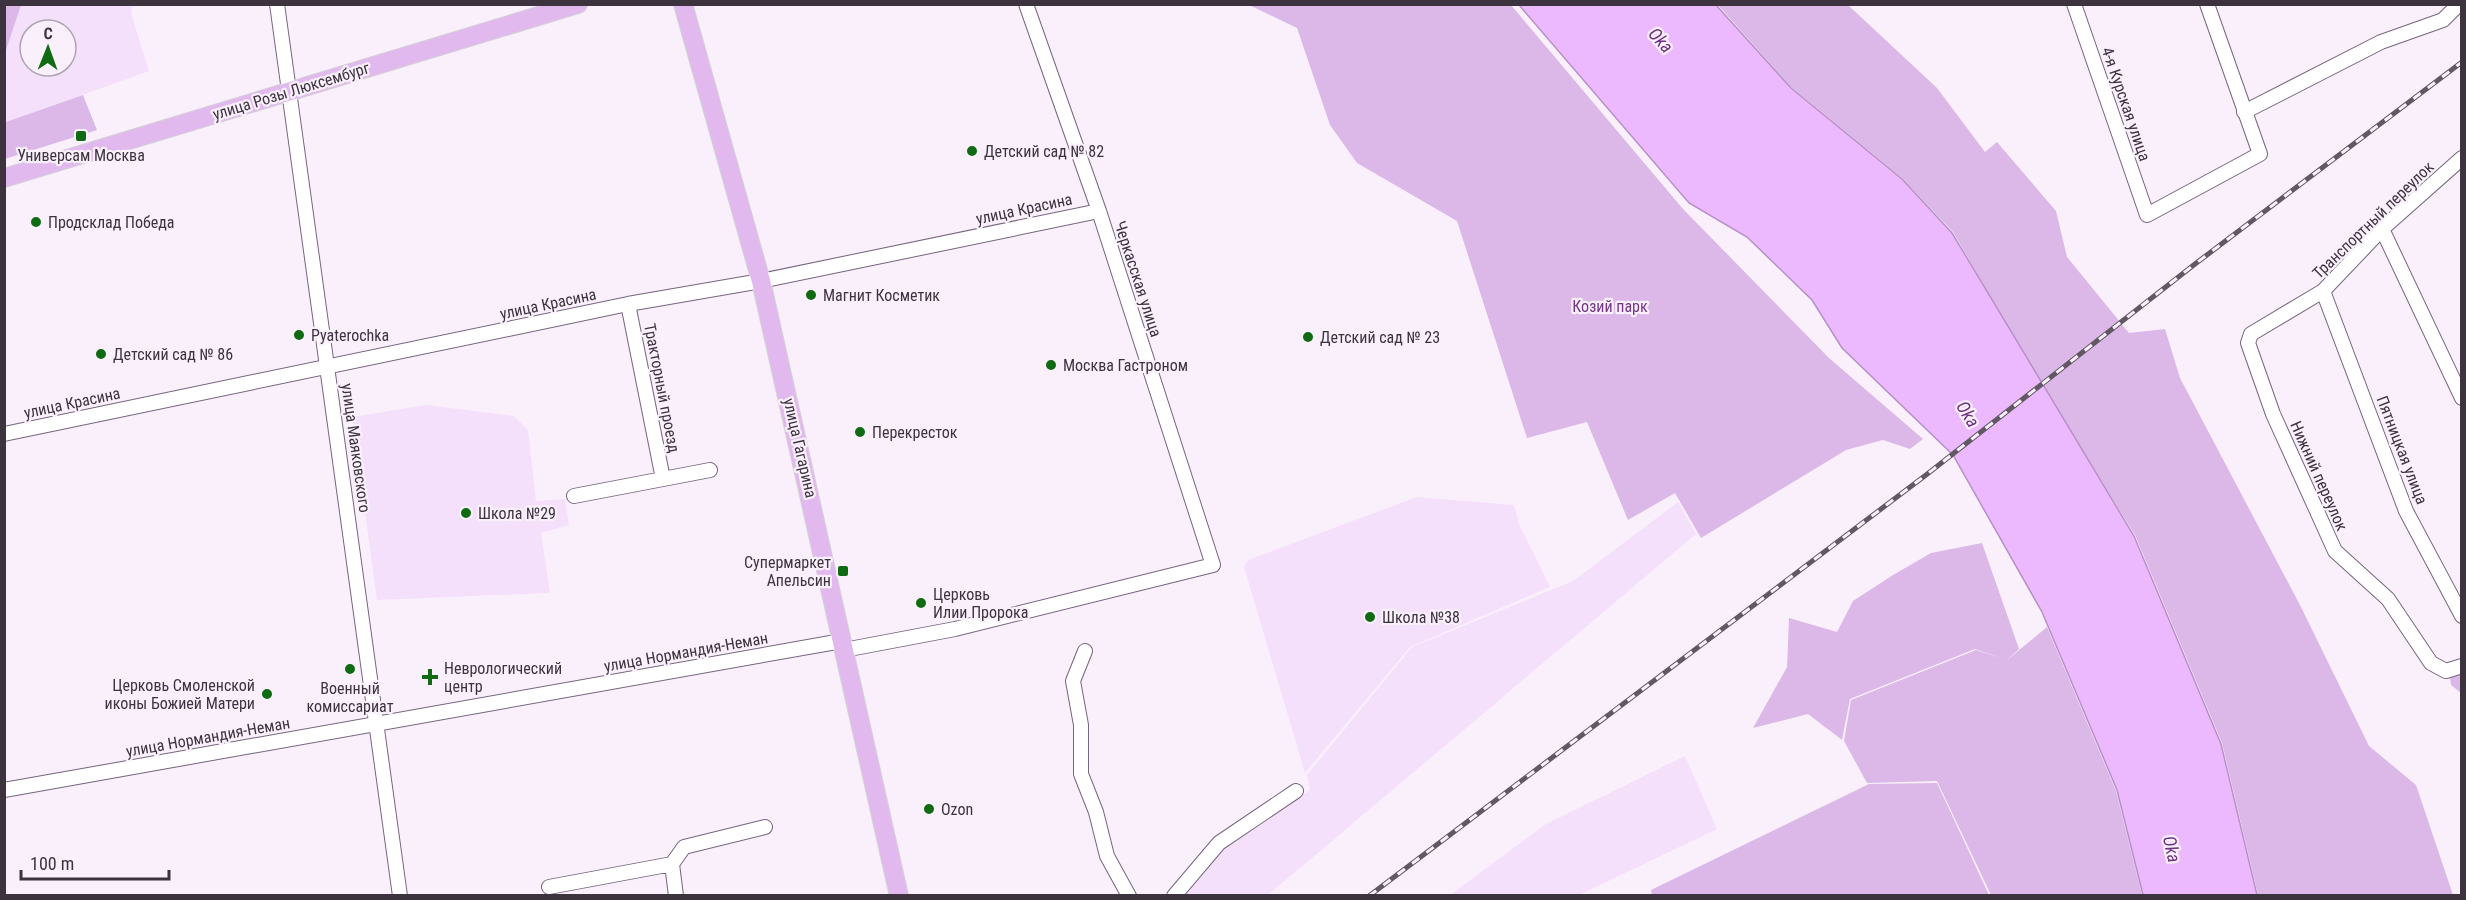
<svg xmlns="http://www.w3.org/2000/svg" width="2466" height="900" viewBox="0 0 2466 900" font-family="'Roboto Condensed',sans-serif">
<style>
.built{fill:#f5e0fc;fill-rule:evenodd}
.green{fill:#dcb8e8}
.water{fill:#ecb8fe;stroke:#b790c5;stroke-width:1.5}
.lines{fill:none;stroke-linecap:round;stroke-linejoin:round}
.minor-casing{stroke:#77657e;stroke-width:16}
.major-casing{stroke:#d4d2d5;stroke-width:20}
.minor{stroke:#fff;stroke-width:14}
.major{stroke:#e2b9ef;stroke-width:18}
.rail-casing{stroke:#615864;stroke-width:5}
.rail{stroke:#f9f0fc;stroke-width:3;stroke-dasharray:9;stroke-linecap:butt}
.poi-dot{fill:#106a12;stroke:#f9f0fc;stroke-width:2}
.labels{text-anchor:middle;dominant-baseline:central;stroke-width:4.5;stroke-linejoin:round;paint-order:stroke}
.street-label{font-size:16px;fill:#3c333f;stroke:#f9f0fc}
.poi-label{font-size:16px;fill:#3c333f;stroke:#f9f0fc;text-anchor:start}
.park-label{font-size:16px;fill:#733586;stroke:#f9f0fc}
.water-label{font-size:18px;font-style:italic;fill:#6f3182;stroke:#f9f0fc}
</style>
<rect width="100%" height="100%" fill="#f9f0fc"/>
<path class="built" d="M9 5H133L131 13 149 71 5 123 4 17ZM30 30H66V66H30Z
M426 405 514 416 528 430 536 501 565 499 569 525 541 533 550 593 377 600 352 417Z
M1417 497 1514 505 1519 524 1550 587 1410 647 1305 773 1244 567 1248 560Z
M1678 502 1696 534 1268 895 1181 896 1219 853 1310 790 1307 775 1412 647 1573 581Z
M1685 756 1717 829 1579 895H1450L1546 824Z"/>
<path class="green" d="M5 4 21 5 5 53 4 5Z
M1249 5H1511L1683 209 1829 358 1923 439 1910 449 1883 440 1846 450 1701 538 1675 493 1628 520 1587 422 1527 438 1457 221 1357 163 1330 125 1297 28Z
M1718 5H1848L1937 88 1985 152 1997 142 2056 211 2067 257 2129 333 2165 329 2180 378 2301 607 2369 746 2416 785 2453 895H2258L2222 743 2135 535 2039 380 1953 232 1902 178 1791 87Z
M83 95 97 130 5 159V120L6 122Z
M1982 543 2019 649 2006 661 2047 627 2116 791 2142 895H1991L1937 781 1867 783 1844 741 1851 700 1976 650 2004 659 1975 649 1850 699 1842 740 1808 714 1753 728 1787 667 1789 618 1837 632 1853 601 1893 575 1931 553Z
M2461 671V693L2451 685 2450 676Z
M1937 783 1989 895H1652L1651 890 1869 784Z"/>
<path class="water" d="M1519 5H1716L1791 88 1902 179 1952 233 2134 536 2221 744 2257 895H2143L2117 790 2042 612 1953 455 1842 348 1812 300 1747 237 1689 203Z"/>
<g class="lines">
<g class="minor-casing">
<path id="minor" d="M277 4 400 896
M2074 4 2147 215 2260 154 2207 4
M2244 112 2381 42 2443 20 2459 4
M2462 158 2382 229 2323 291 2251 334 2248 343 2273 414 2335 551 2388 599 2431 663 2446 671 2462 666
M2382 229 2462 398
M2323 291 2406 511 2462 616
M4 434 628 304 761 281 1099 211
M663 479 710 470
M574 496 663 479 628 304
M844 650 955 629 1213 565 1099 211 1026 4
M1085 651 1073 681 1081 725V774L1096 812 1107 856 1129 896
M4 790 842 641
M672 864 676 896
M549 887 672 864 684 847 765 827
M1174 896 1219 843 1296 791"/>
</g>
<g class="major-casing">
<path id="major" d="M683 4 761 281 899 896
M4 178 578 4"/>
</g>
<use href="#minor" class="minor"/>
<use href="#major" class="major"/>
<g class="rail-casing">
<path id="rail" d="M1369 896 1926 475 2195 264 2462 62"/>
</g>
<use href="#rail" class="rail"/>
</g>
<g class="poi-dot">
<rect x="75" y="130" width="12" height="12" rx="3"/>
<circle cx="972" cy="151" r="6"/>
<circle cx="36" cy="222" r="6"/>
<circle cx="811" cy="295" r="6"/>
<circle cx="299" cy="335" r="6"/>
<circle cx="1308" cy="337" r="6"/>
<circle cx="101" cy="354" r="6"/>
<circle cx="1051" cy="365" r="6"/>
<circle cx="860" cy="432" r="6"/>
<circle cx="466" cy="513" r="6"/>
<rect x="837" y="565" width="12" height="12" rx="3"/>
<circle cx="921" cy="603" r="6"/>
<circle cx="1370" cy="617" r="6"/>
<circle cx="350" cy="669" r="6"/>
<path d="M427 668h6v6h6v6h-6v6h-6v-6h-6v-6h6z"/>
<circle cx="267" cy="694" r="6"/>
<circle cx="929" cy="809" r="6"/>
</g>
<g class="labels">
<g class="street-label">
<text transform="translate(291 91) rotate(-17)">улица Розы Люксембург</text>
<text transform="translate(2126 104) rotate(71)">4-я Курская улица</text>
<text transform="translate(1024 209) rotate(-12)">улица Красина</text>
<text transform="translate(2373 220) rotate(-44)">Транспортный переулок</text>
<text transform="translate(1138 279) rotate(72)">Черкасская улица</text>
<text transform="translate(548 304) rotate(-12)">улица Красина</text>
<text transform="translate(662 388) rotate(79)">Тракторный проезд</text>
<text transform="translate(72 403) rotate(-12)">улица Красина</text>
<text transform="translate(356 448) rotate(82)">улица Маяковского</text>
<text transform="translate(800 448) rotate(77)">улица Гагарина</text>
<text transform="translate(2402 450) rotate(69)">Пятницкая улица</text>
<text transform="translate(2319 476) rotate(66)">Нижний переулок</text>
<text transform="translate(686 652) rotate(-10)">улица Нормандия-Неман</text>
<text transform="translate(208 737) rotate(-10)">улица Нормандия-Неман</text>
</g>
<g class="poi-label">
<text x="984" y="151">Детский сад № 82</text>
<text x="81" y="155" text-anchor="middle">Универсам Москва</text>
<text x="48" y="222">Продсклад Победа</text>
<text x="823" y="295">Магнит Косметик</text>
<text x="311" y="335">Pyaterochka</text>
<text x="1320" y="337">Детский сад № 23</text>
<text x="113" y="354">Детский сад № 86</text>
<text x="1063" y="365">Москва Гастроном</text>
<text x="872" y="432">Перекресток</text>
<text x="478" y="513">Школа №29</text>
<text x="831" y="562" text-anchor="end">Супермаркет<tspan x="831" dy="18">Апельсин</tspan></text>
<text x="933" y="594">Церковь<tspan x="933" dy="18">Илии Пророка</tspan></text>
<text x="1382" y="617">Школа №38</text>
<text x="444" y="668">Неврологический<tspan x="444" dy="18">центр</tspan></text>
<text x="255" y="685" text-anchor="end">Церковь Смоленской<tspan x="255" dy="18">иконы Божией Матери</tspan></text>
<text x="350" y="688" text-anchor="middle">Военный<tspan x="350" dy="18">комиссариат</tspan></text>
<text x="941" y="809">Ozon</text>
</g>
<g class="park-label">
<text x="1610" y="306">Козий парк</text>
</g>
<g class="water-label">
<text transform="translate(1661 40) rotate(48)">Oka</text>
<text transform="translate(1968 414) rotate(58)">Oka</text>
<text transform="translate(2172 849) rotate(77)">Oka</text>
</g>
</g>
<rect width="2466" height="900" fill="none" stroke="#3c333f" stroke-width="12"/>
<g transform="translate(48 48) rotate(1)"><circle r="28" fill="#f9f0fc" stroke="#ada4b0" stroke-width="1.5"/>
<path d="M0-4.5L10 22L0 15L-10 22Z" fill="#106a12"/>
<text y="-9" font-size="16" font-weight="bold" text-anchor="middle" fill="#3c333f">С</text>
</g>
<path d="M21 870v9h148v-9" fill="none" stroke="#3c333f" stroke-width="3"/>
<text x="30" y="870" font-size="18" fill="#3c333f" stroke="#f9f0fc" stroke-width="4.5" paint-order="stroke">100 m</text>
</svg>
